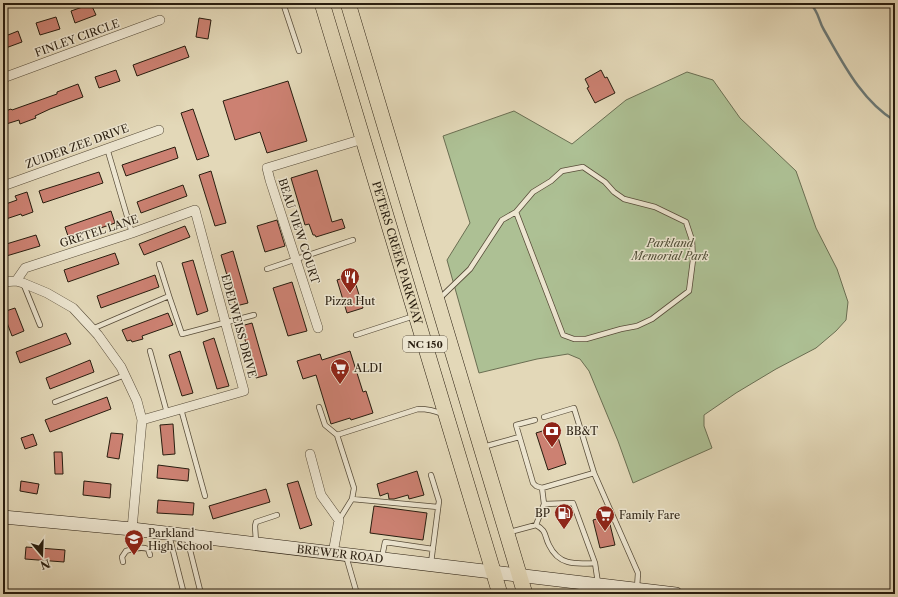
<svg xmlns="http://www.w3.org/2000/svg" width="898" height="597" viewBox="0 0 898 597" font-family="'Libre Caslon Text',serif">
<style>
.green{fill:#adc094;stroke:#6a6e52}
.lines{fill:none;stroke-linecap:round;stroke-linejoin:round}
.stream{stroke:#6c7976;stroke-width:2.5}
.building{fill:#cc8172;stroke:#281d0f}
.lane-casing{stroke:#574c39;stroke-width:6}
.street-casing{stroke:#574c39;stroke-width:10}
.secondary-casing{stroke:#281d0f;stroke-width:14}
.primary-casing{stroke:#281d0f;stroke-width:16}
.lane{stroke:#ede6d1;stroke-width:4.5}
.street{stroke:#ede6d1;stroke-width:9}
.secondary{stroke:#ede6d1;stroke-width:13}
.primary{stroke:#e3d8b8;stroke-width:15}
.labels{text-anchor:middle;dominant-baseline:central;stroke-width:3;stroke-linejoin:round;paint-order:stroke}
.shield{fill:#ede6d1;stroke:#635949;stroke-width:1}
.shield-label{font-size:10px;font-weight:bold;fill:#281d0f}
.street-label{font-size:11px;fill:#281d0f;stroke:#ede6d1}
.park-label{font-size:11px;font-style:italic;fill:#504e37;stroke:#ede6d1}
.poi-label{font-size:11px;fill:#281d0f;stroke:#ede6d1;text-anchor:start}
</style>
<rect width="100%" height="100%" fill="#e3d8b8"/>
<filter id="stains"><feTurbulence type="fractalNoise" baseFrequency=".005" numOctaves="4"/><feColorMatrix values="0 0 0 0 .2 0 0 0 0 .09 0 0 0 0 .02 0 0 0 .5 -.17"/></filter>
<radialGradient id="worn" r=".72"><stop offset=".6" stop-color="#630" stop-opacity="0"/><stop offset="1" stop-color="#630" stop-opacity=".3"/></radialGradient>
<path class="green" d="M687 72 713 80 740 118 796 171 816 228 837 269 848 302 846 320 836 331 816 348 776 369 736 393 704 415V426L712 448 633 483 618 441 589 371 580 359 568 354 537 359 479 373 447 260 470 223 443 136 514 111 572 144 626 100Z"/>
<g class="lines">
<path class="stream" d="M810 3C820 14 818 20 824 30 843 63 861 100 895 121"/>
</g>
<path class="building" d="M91 4 96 15 75 23 71 11Z
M56 17 60 29 40 35 36 23Z
M199 18 211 20 208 39 196 37Z
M18 31 22 42 3 49V37Z
M185 46 189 57 137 76 133 65Z
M116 70 120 81 99 88 95 77Z
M601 70 605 78 607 77 615 93 595 103 587 88 589 87 585 79Z
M288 81 307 141 267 153 260 132 235 140 223 101Z
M78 84 83 97 50 109 35 116 36 118 20 124 19 120 3 125V112L11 109 12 110 57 94V92Z
M193 109 209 156 197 160 181 113Z
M175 147 178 158 126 176 122 165Z
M317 170 332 222 342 219 345 228 316 237 315 235H313L309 224 305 225 291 178Z
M211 171 226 223 215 226 199 175Z
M99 172 103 183 43 203 39 191Z
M183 185 187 196 141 213 137 202Z
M27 192 33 212 22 216 21 214 3 220V205L17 200 15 196Z
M111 211 115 223 69 239 65 227Z
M277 220 285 246 265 252 257 226Z
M185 226 190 237 144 255 139 244Z
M36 235 40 246 3 257V245Z
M233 251 248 303 236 306 221 255Z
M115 253 119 264 68 282 64 270Z
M193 260 208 311 197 315 182 263Z
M155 275 159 287 101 308 97 296Z
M353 275 363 308 347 313 337 280Z
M292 282 307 331 288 336 273 288Z
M15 308 24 331 12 336 3 312Z
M168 313 173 325 142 336 143 339 132 342 131 340 127 341 122 330Z
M252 323 267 375 256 378 241 326Z
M66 333 71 344 20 363 16 352Z
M214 338 229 386 217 389 203 342Z
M180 351 193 393 182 396 169 355Z
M350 351 363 392 366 391 373 413 351 420 350 418 331 424 316 375 303 379 297 361 320 354 322 360Z
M90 360 94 372 50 389 46 378Z
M107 397 111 409 50 432 45 420Z
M173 424 175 454 163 455 160 425Z
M555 427 566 464 548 470 536 433Z
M111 433 123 434 119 459 107 457Z
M33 434 37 445 25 449 21 438Z
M54 452H62L63 474H55Z
M158 465 189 469 188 481 157 478Z
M417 471 424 495 409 499 408 495 394 499H389L388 493 380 496 377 484Z
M21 481 39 484 37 494 20 491Z
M84 481 111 484 110 498 83 495Z
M298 481 312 525 300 529 287 484Z
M266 489 270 502 213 519 209 506Z
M158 500 194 503 193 515 157 513Z
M374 506 427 513 423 540 370 533Z
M608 516 615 545 600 548 593 520Z
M26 547 65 550 64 562 25 559Z"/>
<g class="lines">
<g class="lane-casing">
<path id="lane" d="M283 3 299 51
M107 148 132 233
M583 167 605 182 614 192 624 199 655 207 686 222 692 240 693 260 689 291 652 319 637 326 621 329 586 339H574L563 335 516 212 533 192 551 181 562 171Z
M159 264 169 296
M267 269 353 240
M23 283 40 325
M440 298 470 269 502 220 516 212
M92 329 169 296 182 334 254 315
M356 335 414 316
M150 351 167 413
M55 402 125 375
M319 407 325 425 337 435 418 409C428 409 434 410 442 414
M181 409 205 496
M544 417 574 408 594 473 638 573 637 588
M535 420 516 425 533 483 536 486 542 488 594 473
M337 435 354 488 352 499 339 520
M483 447 519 437
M431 475 439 501 431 563
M542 488 544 504
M352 499 438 507
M536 525C547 531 544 535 549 545 559 566 576 564 595 563
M132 530 134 549
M510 532 536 525 544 504 573 503 595 563 598 583
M169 535 184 594
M187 538 201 594
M256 542 255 526 256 522 277 515
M346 556 357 594
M382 557 385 542 433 549
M123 562 122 557 126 551C133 549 140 546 148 549L150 555"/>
</g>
<g class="street-casing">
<path id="street" d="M3 78 160 20
M3 186 159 130
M16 281 25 268 132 233 195 210 244 391 142 420
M3 282 16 281 23 283 47 293 73 308 98 335 121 367 137 401 142 420 132 529
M318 328 270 180 267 168 363 139
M310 454 321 495 339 520 333 553"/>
</g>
<g class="secondary-casing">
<g id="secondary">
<path id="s1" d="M3 517 132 529 676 594"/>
</g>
</g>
<g class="primary-casing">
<g id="primary">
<path id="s2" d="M322 3 500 594"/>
<path d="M348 3 525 594"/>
</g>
</g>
<use href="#lane" class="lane"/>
<use href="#street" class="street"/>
<use href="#secondary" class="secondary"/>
<use href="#primary" class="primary"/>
</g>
<defs>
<g id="restaurant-pin" transform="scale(1)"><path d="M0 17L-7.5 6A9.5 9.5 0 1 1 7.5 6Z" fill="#8f2418" stroke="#ede6d1"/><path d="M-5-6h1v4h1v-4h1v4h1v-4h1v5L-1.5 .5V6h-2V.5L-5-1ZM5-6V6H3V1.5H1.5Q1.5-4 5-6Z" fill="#fff"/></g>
<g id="supermarket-pin" transform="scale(1)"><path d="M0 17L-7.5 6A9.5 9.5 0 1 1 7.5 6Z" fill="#8f2418" stroke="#ede6d1"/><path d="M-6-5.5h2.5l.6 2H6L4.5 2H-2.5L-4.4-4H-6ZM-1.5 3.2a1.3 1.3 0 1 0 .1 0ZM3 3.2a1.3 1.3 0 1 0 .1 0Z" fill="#fff"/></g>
<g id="bank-pin" transform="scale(1)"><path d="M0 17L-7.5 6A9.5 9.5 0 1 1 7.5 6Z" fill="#8f2418" stroke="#ede6d1"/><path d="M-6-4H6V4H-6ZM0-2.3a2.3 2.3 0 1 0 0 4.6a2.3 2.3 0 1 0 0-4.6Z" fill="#fff"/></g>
<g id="fuel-pin" transform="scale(1)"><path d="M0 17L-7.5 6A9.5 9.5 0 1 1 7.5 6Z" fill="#8f2418" stroke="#ede6d1"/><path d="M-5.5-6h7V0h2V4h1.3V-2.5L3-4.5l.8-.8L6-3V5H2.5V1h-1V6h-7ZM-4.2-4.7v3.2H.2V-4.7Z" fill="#fff"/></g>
<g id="school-pin" transform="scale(1)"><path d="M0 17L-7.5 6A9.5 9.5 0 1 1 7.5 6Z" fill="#8f2418" stroke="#ede6d1"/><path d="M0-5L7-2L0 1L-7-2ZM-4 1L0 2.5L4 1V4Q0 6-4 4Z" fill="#fff"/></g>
</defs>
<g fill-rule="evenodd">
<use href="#restaurant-pin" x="350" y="277"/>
<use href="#supermarket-pin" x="340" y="368"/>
<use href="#bank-pin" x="552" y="431"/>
<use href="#fuel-pin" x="564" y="513"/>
<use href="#supermarket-pin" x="605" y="515"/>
<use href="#school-pin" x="134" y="539"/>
</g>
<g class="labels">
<rect class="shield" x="403" y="336" width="44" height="16" rx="3"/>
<g class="shield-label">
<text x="425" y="344">NC 150</text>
</g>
<g class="street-label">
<text transform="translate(77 38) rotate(-20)">FINLEY CIRCLE</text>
<text transform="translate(77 146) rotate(-20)">ZUIDER ZEE DRIVE</text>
<text transform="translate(99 231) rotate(-18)">GRETEL LANE</text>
<text transform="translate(299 231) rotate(72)">BEAU VIEW COURT</text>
<text stroke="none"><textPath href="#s2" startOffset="261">PETERS CREEK PARKWAY</textPath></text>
<text transform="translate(239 326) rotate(75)">EDELWEISS DRIVE</text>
<text stroke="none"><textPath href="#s1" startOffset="339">BREWER ROAD</textPath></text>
</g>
<g class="park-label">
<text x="670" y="243">Parkland<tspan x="670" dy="13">Memorial Park</tspan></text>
</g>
<g class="poi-label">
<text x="350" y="301" text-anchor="middle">Pizza Hut</text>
<text x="354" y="368">ALDI</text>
<text x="566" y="431">BB&amp;T</text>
<text x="550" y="513" text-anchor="end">BP</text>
<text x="619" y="515">Family Fare</text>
<text x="148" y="533">Parkland<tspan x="148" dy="13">High School</tspan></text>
</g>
</g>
<rect width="898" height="597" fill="none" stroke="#e3d8b8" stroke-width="16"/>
<rect x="4" y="4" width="890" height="589" fill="none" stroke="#281d0f" stroke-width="2"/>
<rect x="8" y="8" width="882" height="581" fill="none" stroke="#281d0f"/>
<g transform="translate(42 555) rotate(161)" stroke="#ede6d1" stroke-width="3" paint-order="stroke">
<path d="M0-3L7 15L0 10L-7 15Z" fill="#281d0f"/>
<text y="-6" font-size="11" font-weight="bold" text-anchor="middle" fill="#281d0f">N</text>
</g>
<rect width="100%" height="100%" filter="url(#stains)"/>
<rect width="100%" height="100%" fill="url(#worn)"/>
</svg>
